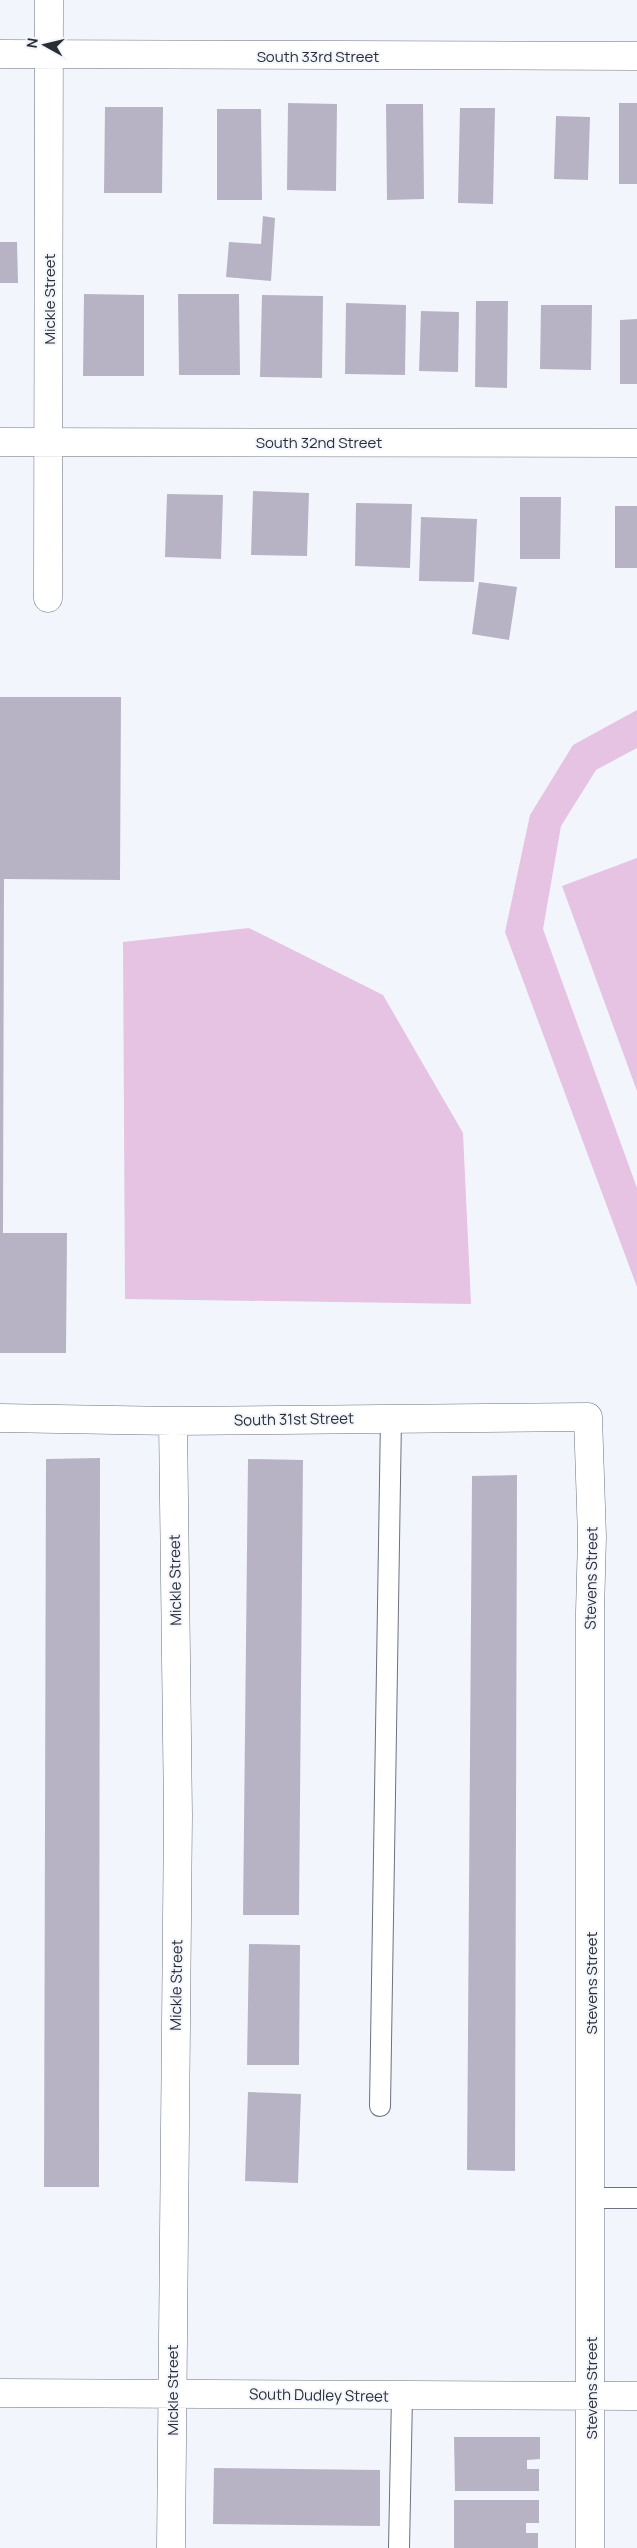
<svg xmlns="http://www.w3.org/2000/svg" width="637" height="2548" viewBox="0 0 637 2548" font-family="Manrope,sans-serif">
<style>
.green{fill:#e6c2e3}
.building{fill:#b7b3c4}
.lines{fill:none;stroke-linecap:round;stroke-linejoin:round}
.service-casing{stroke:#6b7281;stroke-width:22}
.minor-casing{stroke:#6b7281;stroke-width:29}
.service{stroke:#fff;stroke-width:20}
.minor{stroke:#fff;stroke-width:28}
.labels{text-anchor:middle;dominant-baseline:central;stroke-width:4;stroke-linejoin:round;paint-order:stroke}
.street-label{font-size:15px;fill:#2a2d33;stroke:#f2f6fc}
</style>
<rect width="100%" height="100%" fill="#f2f6fc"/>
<path class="green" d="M637 710V748L596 770 561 826 543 929 637 1188V1287L505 932 530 815 573 745Z
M637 858V1091L562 886Z
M249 928 383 995 463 1133 471 1304 125 1299 123 942Z"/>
<path class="building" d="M288 103 337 104 336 191 287 190Z
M619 103H637V184H619Z
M386 104H423L424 199 387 200Z
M105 107H163L162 193H104Z
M460 108H495L493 204 458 203Z
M217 109H261L262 200H217Z
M556 116 590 117 588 180 554 179Z
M263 216 275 218 271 281 226 277 229 242 261 244Z
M0 242H17L18 283H0Z
M84 294 144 295V376H83Z
M178 294H239L240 375H179Z
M262 295 323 296 322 378 260 377Z
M476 301H508L507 388 475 387Z
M346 303 406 305 405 375 345 374Z
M541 305H592L591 370 540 369Z
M421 311 459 312 458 372 419 371Z
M637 319V384H620V320Z
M253 491 309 493 307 556 251 555Z
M167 494 223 495 221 559 165 557Z
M520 497H561L560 559H520Z
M356 503 412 504 410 568 355 566Z
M615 506H637V568H615Z
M421 517 477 519 474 582 419 581Z
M479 582 517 587 509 640 472 634Z
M0 697H121L120 880 4 879 3 1233H67L66 1353H0Z
M100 1458 99 2187H44L46 1459Z
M248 1459 303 1460 299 1915H243Z
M517 1475 515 2171 467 2170 472 1476Z
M249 1944 300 1945 299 2065H247Z
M248 2092 301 2094 298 2183 245 2181Z
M454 2437H540V2459L527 2460V2469H539V2491H455Z
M214 2468 380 2470V2526L213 2524Z
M454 2500H539V2523H526V2533H538V2548H454Z"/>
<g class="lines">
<g class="service-casing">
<path id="service" d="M380 2106 391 1418
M591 2198H637
M399 2548 402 2396"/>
</g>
<g class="minor-casing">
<path id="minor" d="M0 54 637 56
M0 442 637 443
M48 598 49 0
M0 1418 173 1421 588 1417 592 1537 590 1612V2548
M0 2393 637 2396
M171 2548 178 1815 173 1421"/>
</g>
<use href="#service" class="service"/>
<use href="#minor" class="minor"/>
</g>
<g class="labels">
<g class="street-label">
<text x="318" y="56">South 33rd Street</text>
<text transform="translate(49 299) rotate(-90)">Mickle Street</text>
<text x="319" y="442">South 32nd Street</text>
<text transform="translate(294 1419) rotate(-1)">South 31st Street</text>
<text transform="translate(591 1578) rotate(-89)">Stevens Street</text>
<text transform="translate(175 1580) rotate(-91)">Mickle Street</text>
<text transform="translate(591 1983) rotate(-90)">Stevens Street</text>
<text transform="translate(176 1985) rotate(-89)">Mickle Street</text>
<text transform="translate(591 2388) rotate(-90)">Stevens Street</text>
<text transform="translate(172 2390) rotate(-90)">Mickle Street</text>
<text transform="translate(319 2395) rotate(1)">South Dudley Street</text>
</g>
</g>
<g transform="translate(45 45) rotate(278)" stroke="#f2f6fc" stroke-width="4" paint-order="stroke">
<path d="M0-4L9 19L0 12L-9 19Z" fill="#2a2d33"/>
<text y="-8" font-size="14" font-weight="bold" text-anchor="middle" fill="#2a2d33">N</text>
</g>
</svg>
